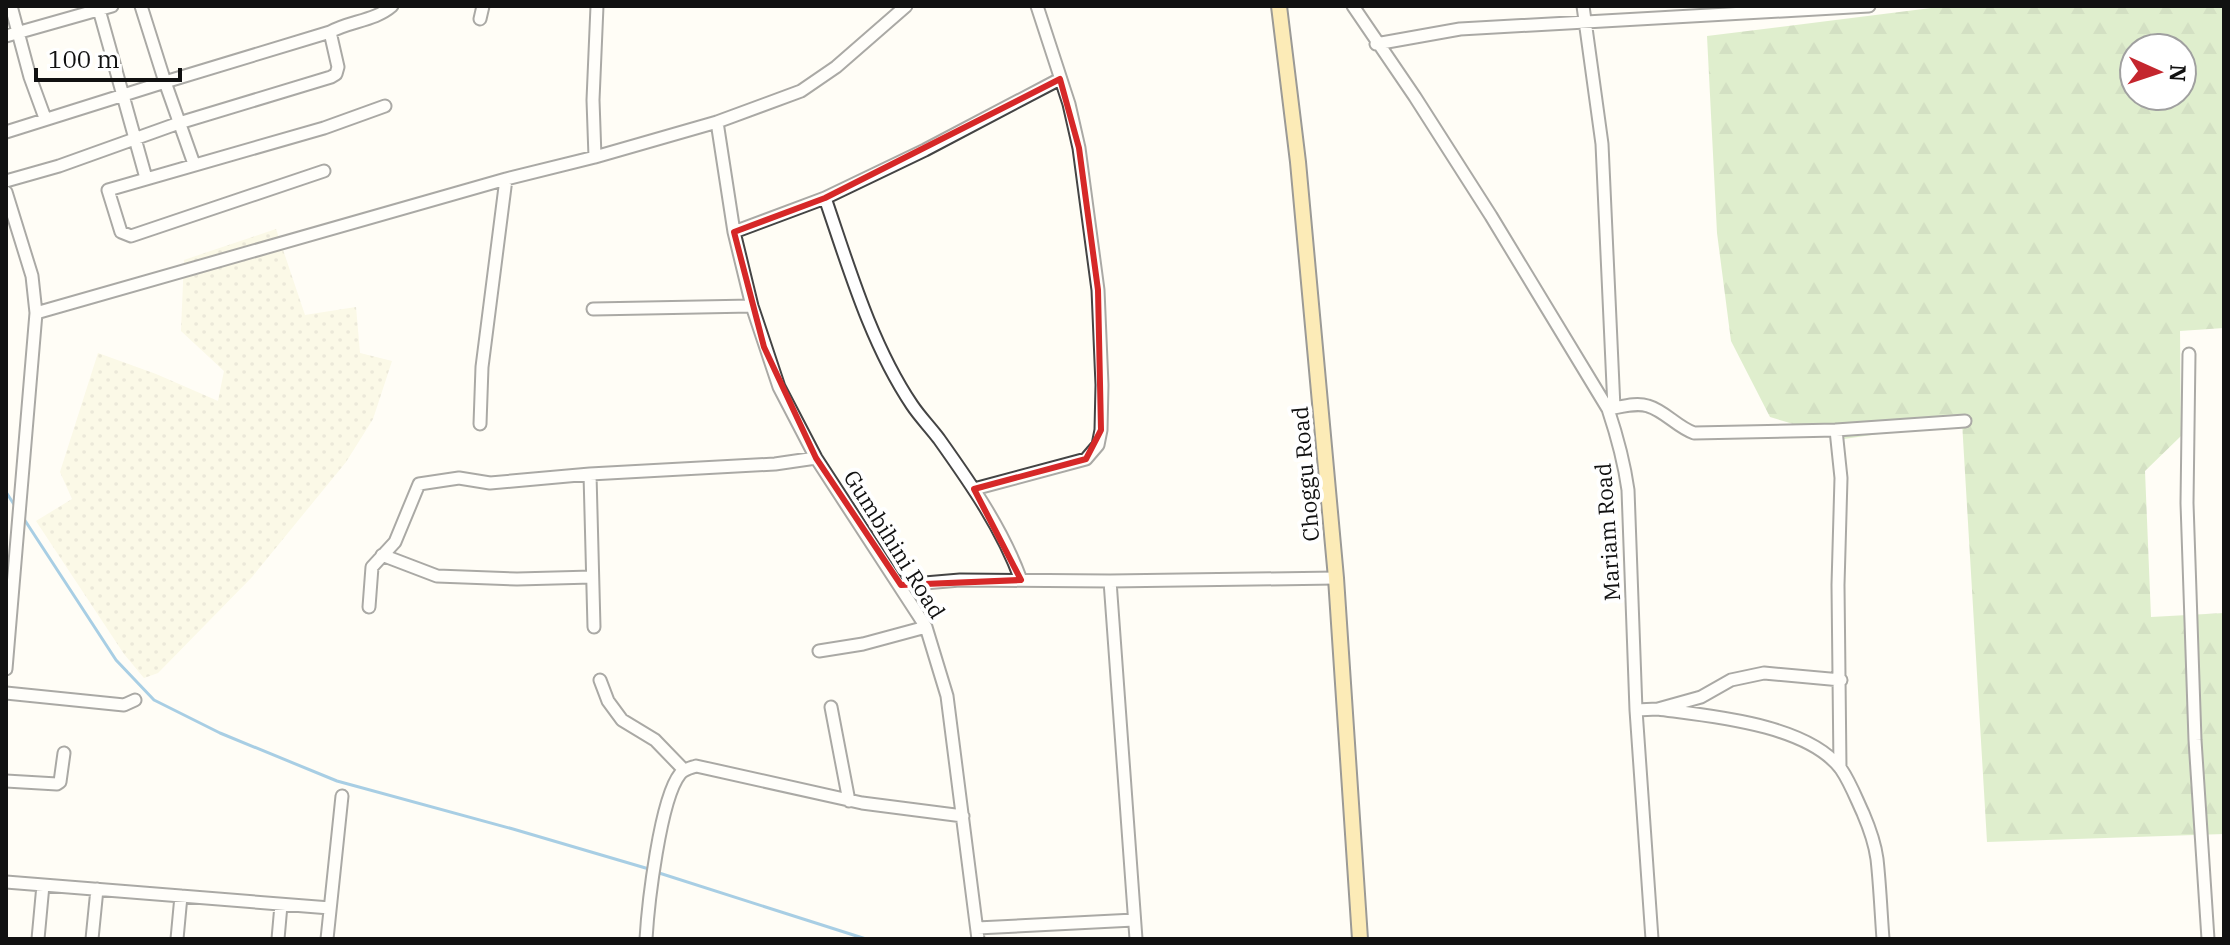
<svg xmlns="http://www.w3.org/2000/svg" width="2230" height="945" viewBox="0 0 2230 945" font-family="'IBM Plex Serif',serif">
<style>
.farmland{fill:url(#farmland-dots)}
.forest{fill:url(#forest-firs);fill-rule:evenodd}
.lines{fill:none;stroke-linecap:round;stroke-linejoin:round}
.stream{stroke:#3f96cf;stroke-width:3}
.minor-casing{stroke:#444;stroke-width:15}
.major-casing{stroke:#222;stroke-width:18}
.minor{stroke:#fff;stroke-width:11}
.major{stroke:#f9d66b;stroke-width:14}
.marked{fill:none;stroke:#d62828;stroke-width:6;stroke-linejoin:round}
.labels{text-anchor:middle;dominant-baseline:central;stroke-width:8;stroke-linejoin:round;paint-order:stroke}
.street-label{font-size:22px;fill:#111;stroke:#fff}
</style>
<defs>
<pattern id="farmland-dots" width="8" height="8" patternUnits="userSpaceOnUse" patternTransform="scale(2)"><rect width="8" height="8" fill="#f6f3d4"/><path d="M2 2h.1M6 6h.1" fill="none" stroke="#d2cfb5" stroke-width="1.8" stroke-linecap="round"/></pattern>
<pattern id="forest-firs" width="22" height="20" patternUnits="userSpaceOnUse" patternTransform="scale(2)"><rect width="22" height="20" fill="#b9dc9c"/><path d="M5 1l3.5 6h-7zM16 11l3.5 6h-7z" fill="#9ebc85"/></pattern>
</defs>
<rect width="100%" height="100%" fill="#fffdf5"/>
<path class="farmland" d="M276 229 305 315 356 307 360 353 392 361 373 419 346 462 252 577 158 673 144 678 124 654 36 521 72 499 60 472 98 353 156 374 218 401 224 371 181 331 184 260Z"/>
<path class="forest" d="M1978 6H2224V328L2180 331 2181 436 2145 471 2151 617 2224 613V834L1987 842 1962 422 1844 439 1770 417 1731 341 1717 233 1707 36 1931 8ZM2134 48H2182V96H2134Z"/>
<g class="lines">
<path class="stream" d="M6 492 15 506
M24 519 116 660 154 700 220 733 337 781 513 829 649 869
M656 872 866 939"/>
<g class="minor-casing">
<path id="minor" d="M11 6 30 77 45 118
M98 6 146 178
M141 6 165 82 330 32C349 21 375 21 392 6
M1353 6 1415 97 1491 216 1608 409C1617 436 1624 461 1628 490L1636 710 1652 939
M1583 6 1602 144 1614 408
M480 19 483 6
M6 36 112 6
M1376 44 1460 29 1869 6
M717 122 734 232 752 306 779 387 816 458 926 627 947 696 978 939
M6 132 165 82 194 164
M595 157 717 122 801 91 836 67 906 6
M324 171 131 236 121 232 108 190 324 128 385 106
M6 181 59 166 179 123 331 77 336 74 338 67 330 32
M6 192 32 276 36 313 6 669
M825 198C849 268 871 344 912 405 920 417 930 427 939 439 971 484 1002 528 1021 580
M734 232 825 198 925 150 1060 79
M593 309 752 306
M36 313 506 179 595 157 593 100 597 6
M2189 354 2187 503 2195 740 2208 939
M1608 409C1621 407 1636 402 1648 406 1665 411 1677 427 1694 433L1836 430 1965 421
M480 424 482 367 506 179
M1836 430 1841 478 1838 585 1840 768
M590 474 594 627
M974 489 1086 459 1098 445 1101 430 1102 385 1098 290 1079 148 1069 104 1037 6
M382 555 437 576 517 579 592 577
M1110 581 1136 939
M901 585 960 580 1110 581 1336 578
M369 607 372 567 395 542 419 484 459 478 490 483 590 474 775 464 816 458
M819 651 863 644 926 627
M600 680 608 701 622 720 655 740 684 770
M6 693 124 705 135 700
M831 707 849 801
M1658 709C1710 716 1807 724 1841 769 1850 782 1856 798 1863 813 1869 827 1875 844 1877 859 1880 886 1881 913 1883 939
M1636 710 1658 709 1701 697 1731 680 1764 673 1841 680
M6 781 57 784 60 782 64 753
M6 882 330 908
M977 928 1134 920
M38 939 43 885
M92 939 97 889
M177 939 181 896
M278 939 281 905
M327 939 342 796
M646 939C648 905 660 799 680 774 684 769 690 768 696 766L862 803 963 816"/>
</g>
<g class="major-casing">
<path id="major" d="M1279 6 1298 162 1336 578 1360 939"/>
</g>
<use href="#minor" class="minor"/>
<use href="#major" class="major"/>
</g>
<path d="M0 0H2230V945H0ZM1060 79 1079 148 1098 290 1101 430 1086 459 974 489 1021 580 901 585 816 458 764 347 734 232 825 198Z" fill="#fffdf5" fill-opacity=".55" fill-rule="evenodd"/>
<path class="marked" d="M1060 79 1079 148 1098 290 1101 430 1086 459 974 489 1021 580 901 585 816 458 764 347 734 232 825 198Z"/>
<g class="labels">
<g class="street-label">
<text transform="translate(1305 474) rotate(-95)">Choggu Road</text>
<text transform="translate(1607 532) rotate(-94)">Mariam Road</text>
<text transform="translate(895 544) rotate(58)">Gumbihini Road</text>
</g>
</g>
<rect width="2230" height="945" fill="none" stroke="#111111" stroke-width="16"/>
<g transform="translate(2158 72) rotate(93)"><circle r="38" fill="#ffffff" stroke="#a0a0a0" stroke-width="2"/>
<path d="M0-6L14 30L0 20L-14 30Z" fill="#c4262e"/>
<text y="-12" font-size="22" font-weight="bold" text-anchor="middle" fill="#111111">N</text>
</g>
<path d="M36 68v12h144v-12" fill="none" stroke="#111111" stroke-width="4"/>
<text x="48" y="68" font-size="24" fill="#111111" stroke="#ffffff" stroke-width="6" paint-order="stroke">100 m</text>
</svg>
